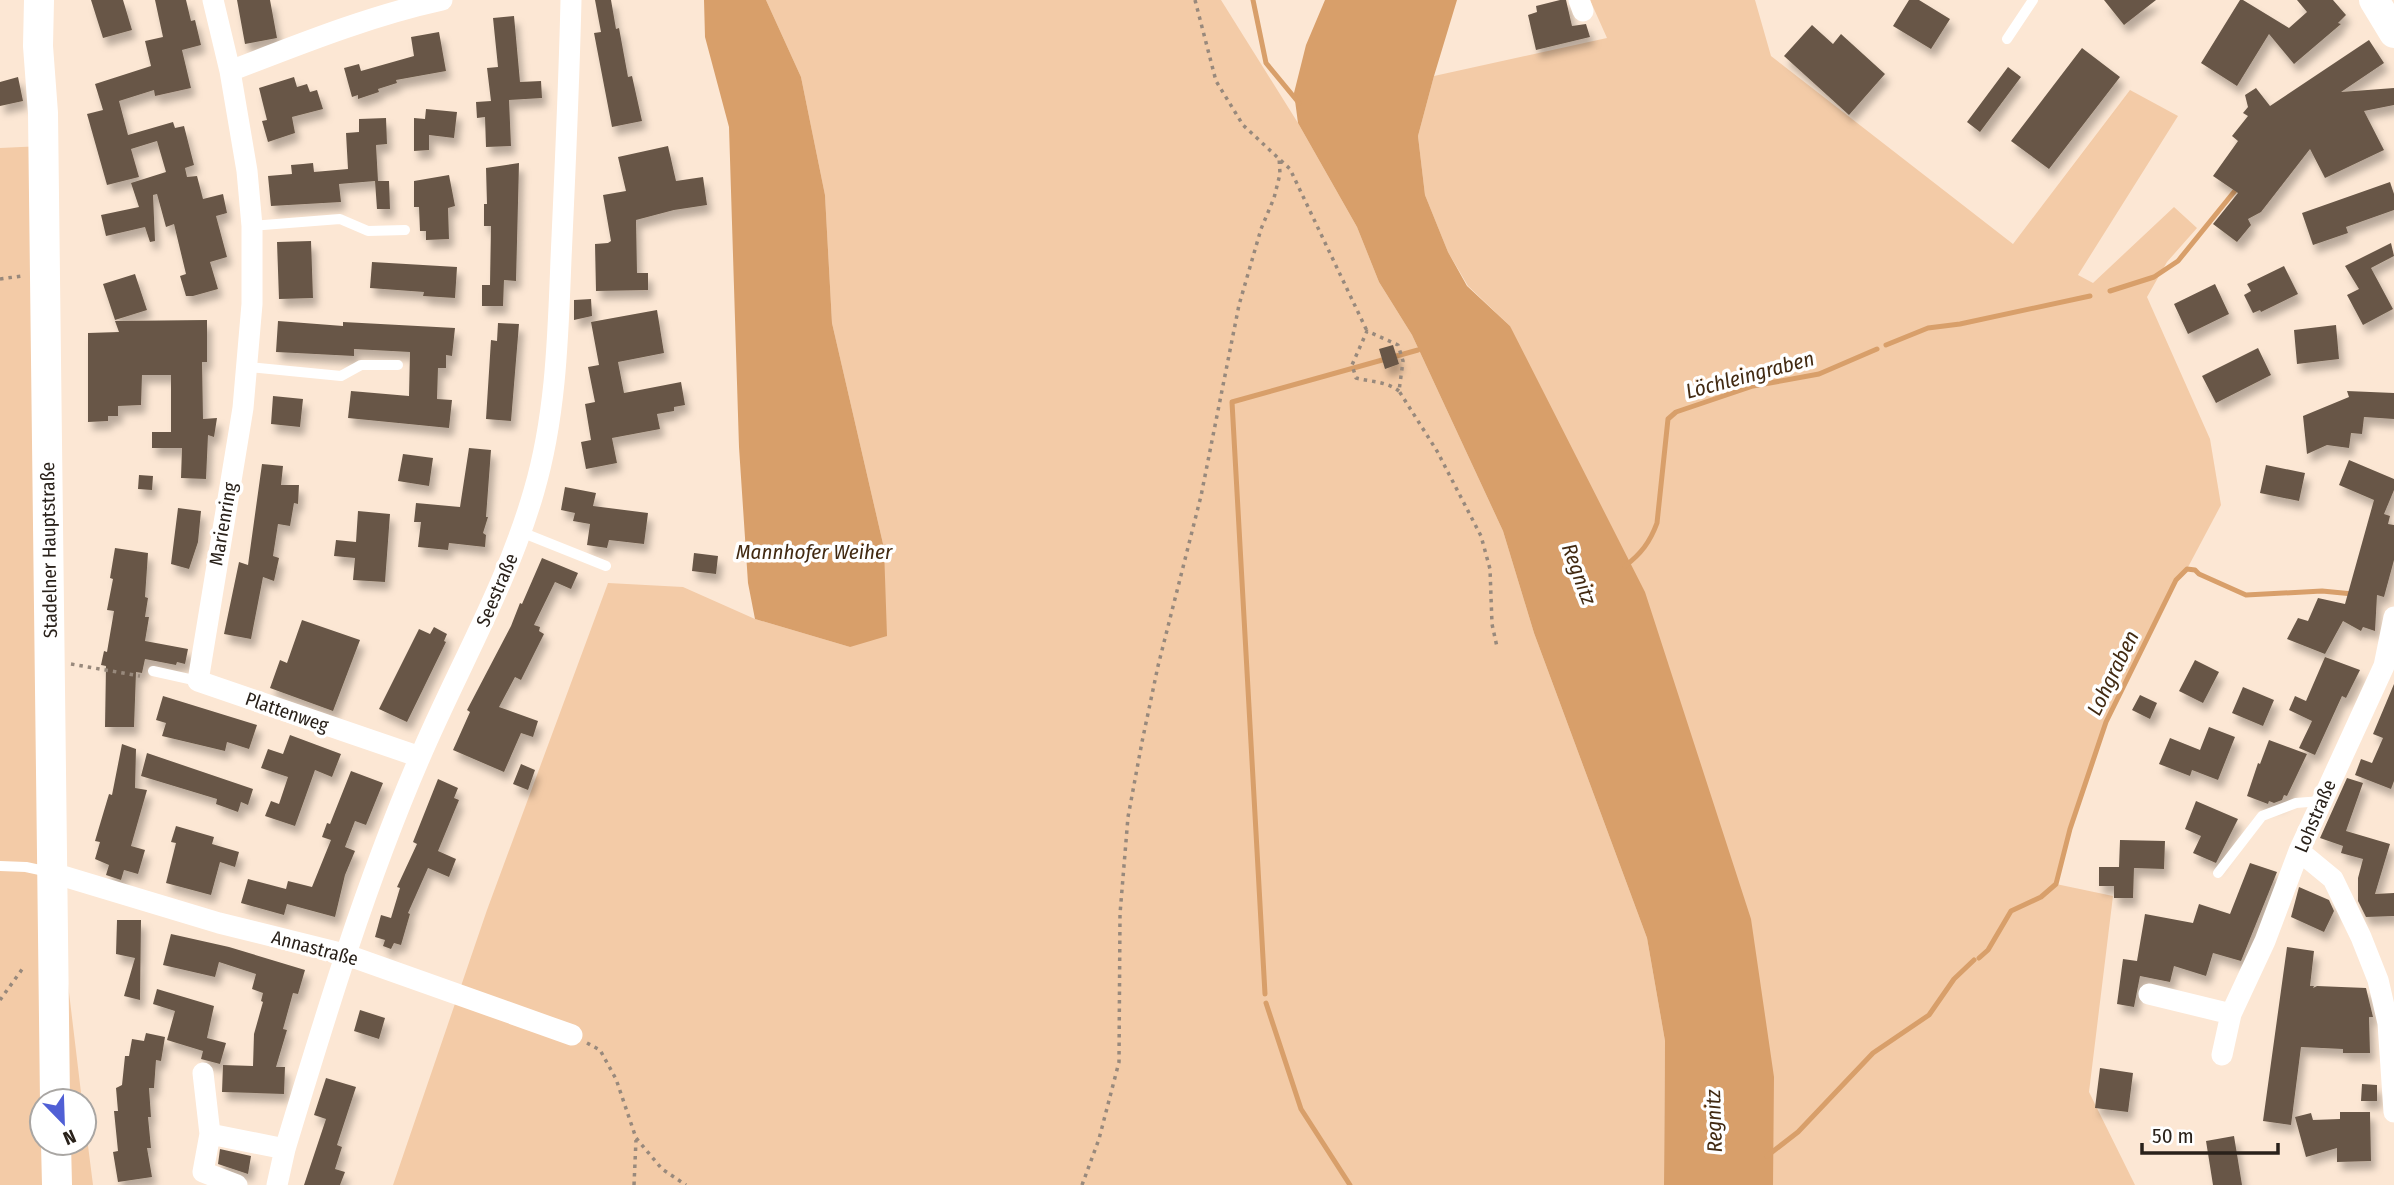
<svg xmlns="http://www.w3.org/2000/svg" width="2394" height="1185" viewBox="0 0 2394 1185" font-family="'Fira Sans Condensed',sans-serif">
<style>
.green{fill:#f3cba7}
.water{fill:#d89f6a}
.lines{fill:none;stroke-linecap:round;stroke-linejoin:round}
.stream{stroke:#d89f6a;stroke-width:5}
.building{fill:#685747;filter:url(#shadow)}
.path{stroke:#98897c;stroke-width:3.5;stroke-dasharray:3.5 5;stroke-linecap:butt}
.service{stroke:#fff;stroke-width:10}
.minor{stroke:#fff;stroke-width:21}
.secondary{stroke:#fff;stroke-width:30}
.labels{text-anchor:middle;dominant-baseline:central;stroke-width:7;stroke-linejoin:round;paint-order:stroke}
.street-label{font-size:19px;fill:#29211a;stroke:#fff}
.water-label{font-size:21px;font-style:italic;fill:#422a12;stroke:#fff}
</style>
<defs>
<filter id="shadow"><feDropShadow dx="4.5" dy="8" stdDeviation="3.5" flood-color="#0004"/></filter>
</defs>
<rect width="100%" height="100%" fill="#fce7d4"/>
<path class="green" d="M766 0H1221L1298 123 1357 227 1379 282 1412 335 1503 531 1534 633 1647 938 1665 1041 1664 1185H393L487 910 608 583 683 587 755 619 850 647 884 548 832 323 825 195 801 77Z
M1590 0H1755L1771 56 2013 244 2130 90 2178 116 2078 275 2093 283 2174 207 2197 228 2167 262 2147 297 2210 439 2221 505 2187 569 2176 580 2106 722 2070 830 2056 884 2113 896 2089 1092 2135 1185H1773L1772 1152 1510 326 1468 286 1448 252 1425 195 1418 136 1434 76 1607 38Z
M43 146 54 867 82 1101H42V1143H84V1114L93 1185H0V148Z"/>
<path class="water" d="M704 0H766L801 77 825 195 832 323 884 548 887 636 850 647 755 619 748 583 739 447 729 127 705 37Z
M1325 0H1457L1434 76 1418 136 1425 195 1448 252 1467 286 1510 326 1645 592 1751 919 1774 1077 1773 1185H1664L1665 1041 1647 938 1534 633 1503 531 1412 335 1379 282 1357 227 1298 123 1294 93 1306 45Z"/>
<g class="lines">
<path class="stream" d="M1253 0 1266 63 1299 103
M2110 291 2154 277 2178 261 2238 187
M1886 345 1928 328 1960 324 2090 296
M1625 566C1641 554 1650 542 1657 523L1668 419 1676 412 1753 386 1819 374 1877 349
M1979 958 1988 950 2011 911 2041 897 2056 884 2070 829 2106 722 2176 580 2187 569 2195 570 2199 574 2246 595 2322 591 2353 594
M1265 994 1232 402 1418 350
M1266 1003 1301 1109 1350 1185
M1767 1156 1798 1132 1873 1053 1929 1015 1954 979 1974 960"/>
</g>
<path class="building" d="M91 0H123L132 30 103 38Z
M155 0H186L191 21 195 20 201 45 182 50 191 88 155 96 154 90 119 101 128 135 173 122 175 128 184 126 194 165 185 168 187 177 197 176 203 199 223 194 227 213 216 216 227 257 210 262 218 289 193 296H186L180 276 186 274 174 224 166 227 157 194 153 195 155 241 150 242 145 227 106 236 101 215 139 207 131 183 166 172 157 141 131 149 139 177 107 185 87 114 103 110 95 84 151 66 145 41 163 37Z
M237 0H270L277 38 245 44Z
M595 0H611L616 29 619 28 628 77 632 76 642 121 612 127 594 33 601 32Z
M1560 0H1566L1572 26 1586 24 1590 37 1536 50 1528 15 1537 12 1536 6Z
M1909 0H1919L1950 19 1931 49 1893 26Z
M2104 0H2156L2124 25Z
M2240 0H2243L2289 28 2307 12 2297 0H2333L2346 15 2338 23 2341 24 2294 64 2269 34 2237 86 2201 63Z
M514 16 520 82 541 81 542 98 509 100 511 146 486 147 485 117 477 118 476 102 491 101 487 68 498 67 493 18Z
M1812 25 1833 44 1841 34 1885 74 1849 115 1784 56Z
M439 32 446 71 396 80 397 83 378 89 379 92 358 99V95L352 97 344 68 359 64 361 71 414 56 411 37Z
M2369 40 2384 63 2341 92 2394 88V105L2364 111 2384 150 2325 178 2310 149 2261 212 2248 219 2251 225 2237 242 2213 224 2238 193 2213 176 2238 141 2232 136 2248 116 2243 113 2248 107 2245 95 2256 88 2270 106Z
M2082 48 2120 77 2049 169 2011 141Z
M2008 67 2021 77 1980 132 1967 122Z
M18 77 23 101 0 106V82Z
M294 77 297 87 307 84 310 92 317 90 323 109 292 117 295 133 268 142 262 121 267 120 259 88Z
M426 109 457 112 454 138 429 135V150L414 151V118L425 119Z
M386 118 387 144 376 145 378 181H389L390 209H377L375 181 339 184 341 202 271 206 268 176 292 174 291 165 303 164 313 163 314 172 348 169 346 133 359 132V119Z
M668 146 676 181 703 177 707 205 674 210 636 220 637 273H648V290L596 291 595 244 608 243 611 241 603 195 626 191 618 157Z
M519 163 516 281 504 280 503 306H482V285H490L491 226H484V204H487L486 168Z
M449 175 455 206 448 208 449 239 426 240V231H420L419 207H414V181Z
M2390 182 2394 194V210L2346 227 2348 233 2313 245 2302 213Z
M311 241 313 298 279 299 277 242Z
M2391 243 2394 256 2371 268 2393 309 2363 325 2347 295 2359 289 2345 266Z
M372 262 457 267 455 298 423 296 424 292 370 288Z
M2284 266 2298 294 2261 312 2260 310 2253 313 2244 295 2251 291 2247 284Z
M135 274 147 310 115 320 103 284Z
M2215 284 2229 314 2188 334 2174 304Z
M591 299 592 316 574 320V300Z
M657 310 664 353 618 362 624 393 681 382 685 405 674 407V411L657 414 660 429 612 438 617 463 586 469 581 442 591 440 585 404 595 402 588 367 599 365 591 322Z
M207 320V362H202L203 419 217 418 214 437 208 435 206 479 181 478 182 448H152V432H171V375H142L141 405 118 406V416H108V421L88 422V333L119 332 115 321Z
M278 321 343 326V322L455 328 452 356 446 355V368H438L437 399 452 400 449 428 348 418 351 391 409 396 410 352 354 349V356L276 352Z
M498 323 519 324 511 421 486 419 491 340 497 341Z
M2336 325 2339 359 2297 364 2294 330Z
M1393 345 1399 364 1385 369 1379 349Z
M2258 348 2271 375 2216 403 2202 376Z
M2347 391 2394 393V419L2364 417 2362 434 2351 433 2349 448 2327 445 2307 454 2303 416 2349 397Z
M273 396 303 399 300 427 271 424Z
M469 448 491 450 486 517H488L483 533 486 535 485 547 449 543 448 550 418 547 421 522H414L416 503 460 507Z
M403 454 433 458 429 486 398 481Z
M2349 460 2394 479V490L2384 514 2390 516 2388 524 2394 525V560L2384 597 2377 595 2375 631 2363 627 2361 631 2343 621 2325 654 2287 639 2298 618 2308 621 2318 598 2345 604 2374 500 2339 485Z
M262 464 283 466 281 485H299L298 504 294 503 290 526 278 524 273 556 279 558 274 581 263 577 251 639 224 634 239 562 248 565Z
M2266 465 2305 473 2299 501 2260 493Z
M139 475 153 476 152 490 138 489Z
M565 487 596 493 593 506 648 513 644 544 609 540 607 548 587 545 590 524 573 521 575 513 561 510Z
M178 508 201 511 198 542 189 569 171 564Z
M358 511 390 514 385 582 353 580 355 558 334 556 336 540 356 542Z
M115 548 148 553 145 597 148 598 145 617H149L145 641 188 649 185 664 177 662 176 665 145 659 142 673 136 672 134 727H105L106 666 101 665 104 651 107 652 114 611 107 610 113 579 110 578Z
M694 553 718 556 716 574 692 571Z
M542 558 578 573 571 589 555 582 534 625 540 627 539 631 544 634 521 680 515 677 499 707 538 721 533 737 521 733 504 772 453 750 470 712 467 710 511 626 520 603 522 604Z
M302 620 360 640 333 711 270 688 280 660 287 663Z
M434 627 447 634 444 641 446 642 407 722 379 709 419 629 430 634Z
M2325 657 2360 670 2346 698 2342 696 2315 755 2299 748 2312 721 2289 710 2295 696 2306 701Z
M2195 660 2219 672 2203 703 2179 691Z
M2394 684V781L2391 789 2355 775 2361 759 2372 763 2383 738 2373 734Z
M2243 687 2274 700 2263 726 2232 713Z
M2140 695 2157 703 2150 719 2132 710Z
M163 696 257 725 249 749 227 742 225 751 162 736 166 723 156 720Z
M2209 727 2235 737 2218 780 2192 770 2190 776 2159 764 2170 738 2200 750Z
M290 735 341 754 332 777 315 770 295 826 265 816 271 801 279 804 288 777 261 768 268 749 283 754Z
M2269 740 2307 754 2287 796 2284 795 2282 800 2274 803 2269 801 2268 804 2247 796 2258 763 2260 764Z
M122 744 136 749 135 788 147 790 131 846 145 850 138 874 124 870 121 880 106 875 109 865 95 859 100 842 95 841 109 794 112 795Z
M147 753 253 789 248 805 241 802 238 812 216 804 217 799 141 776Z
M521 764 535 770 528 790 513 784Z
M351 771 383 783 366 825 355 821 345 847 355 851 345 875 335 917 287 904 284 915 241 903 248 879 286 889 288 881 312 887 331 840 322 837 327 823 330 824Z
M2347 778 2363 783 2346 831 2390 844 2375 894 2394 893V916L2366 917 2358 901V878L2363 859 2341 853 2343 846 2320 838Z
M438 779 458 788 454 798 459 800 438 851 456 859 449 877 428 868 408 913 410 914 401 945 394 943 391 949 383 946 385 940 375 937 381 915 391 918 400 888 397 887 417 844 413 842Z
M2196 801 2238 819 2216 863 2193 853 2201 836 2185 829Z
M176 826 214 837 212 844 239 852 235 867 220 862 211 895 166 883 176 843 171 842Z
M2120 840 2165 841 2164 869 2134 868 2133 898H2114V886H2099V867H2119Z
M2250 863 2277 872 2241 961 2213 953 2206 976 2174 966 2170 982 2140 976 2134 1007 2117 1004 2123 959 2137 961 2145 914 2193 923 2199 904 2230 914Z
M2299 887 2329 900 2334 911 2324 932 2291 917Z
M117 920H141L140 1000 124 996 135 958 116 954Z
M171 934 229 947 305 970 298 994 293 993 283 1029 287 1030 276 1067H285L284 1094 222 1092 223 1065 253 1066 254 1034 263 1002 261 1001 263 993 252 989 256 974 219 962 215 977 163 965Z
M2287 947 2314 951 2310 986H2314L2313 988 2317 986 2366 988 2373 1017H2369L2370 1053H2343V1049L2301 1047 2291 1125 2263 1121Z
M157 989 214 1006 207 1038 226 1043 220 1064 201 1059 203 1051 167 1040 175 1011 153 1004Z
M360 1010 385 1018 379 1039 354 1031Z
M146 1033 165 1037 161 1061 156 1060 154 1088H149L151 1117H148L151 1148H147L152 1177 118 1182 113 1152 118 1151 114 1111H118L116 1088 122 1085 125 1056H129L132 1039 144 1041Z
M2100 1068 2133 1073 2128 1112 2095 1108Z
M326 1078 356 1087 337 1145 342 1147 335 1169 345 1172 340 1185H304L326 1119 314 1115Z
M2362 1084 2377 1085V1101H2361Z
M2340 1112H2370L2371 1161 2337 1162V1148L2306 1157 2295 1117 2311 1113 2313 1120 2340 1119Z
M2234 1136 2242 1185H2213L2206 1141Z
M220 1149 251 1156 248 1174 218 1164Z"/>
<g class="lines">
<path class="path" d="M1195 0 1216 81 1243 125 1290 169 1367 331
M0 279 22 276
M1399 391C1386 381 1371 382 1356 378L1352 365 1367 331 1398 345 1403 361 1399 391 1437 451 1481 536 1490 569 1492 624 1497 647
M71 664 140 676
M0 1000 23 968
M587 1043 600 1050 616 1079 636 1138 662 1169 686 1185
M634 1185 636 1140
M1082 1185 1099 1139 1119 1062 1120 914 1128 817 1142 742 1158 666 1201 496 1239 305 1261 229 1274 198 1280 174 1279 157"/>
<path class="service" d="M2007 39 2033 0
M252 226 340 219 368 231 405 230
M249 367 341 376 361 365H398
M521 532 606 566
M153 671 198 681
M0 866 26 867 49 872
M2218 873 2262 816 2296 803 2321 801"/>
<path class="minor" d="M213 0 230 71
M1579 0 1583 11
M420 757 198 681 243 408 252 304V226L247 171 230 71C300 44 369 16 442 0
M2299 851 2333 879 2361 937 2378 980 2388 1023 2394 1112
M53 873 219 923 344 954 572 1035
M2149 994 2231 1014 2265 941 2299 851 2384 666 2394 617
M2222 1055 2231 1014
M203 1073 210 1134 203 1172 237 1185
M210 1134 285 1149 277 1185
M285 1149C325 1017 365 884 420 757 458 668 507 585 534 491 556 416 558 337 561 259 565 173 569 86 571 0"/>
<path class="secondary" d="M39 0 38 46 43 113 55 1101
M2374 0 2394 33
M56 1143 57 1185"/>
</g>
<g class="labels">
<g class="street-label">
<text transform="translate(223 524) rotate(-80)">Marienring</text>
<text transform="translate(49 550) rotate(-91)">Stadelner Hauptstraße</text>
<text transform="translate(497 590) rotate(-67)">Seestraße</text>
<text transform="translate(287 712) rotate(19)">Plattenweg</text>
<text transform="translate(2315 816) rotate(-67)">Lohstraße</text>
<text transform="translate(315 948) rotate(15)">Annastraße</text>
</g>
<g class="water-label">
<text transform="translate(1750 375) rotate(-15)">Löchleingraben</text>
<text x="814" y="552">Mannhofer Weiher</text>
<text transform="translate(1579 574) rotate(70)">Regnitz</text>
<text transform="translate(2113 673) rotate(-64)">Lohgraben</text>
<text transform="translate(1714 1121) rotate(-92)">Regnitz</text>
</g>
</g>
<g transform="translate(63 1122) rotate(157)"><circle r="33" fill="#ffffff" stroke="#a9a6a3" stroke-width="2"/>
<path d="M0-5L12 26L0 18L-12 26Z" fill="#505fd5"/>
<text y="-10" font-size="19" font-weight="bold" text-anchor="middle" fill="#29211a">N</text>
</g>
<path d="M2142 1143v10h136v-10" fill="none" stroke="#29211a" stroke-width="3.5"/>
<text x="2152" y="1143" font-size="21" fill="#29211a" stroke="#ffffff" stroke-width="5" paint-order="stroke">50 m</text>
</svg>
